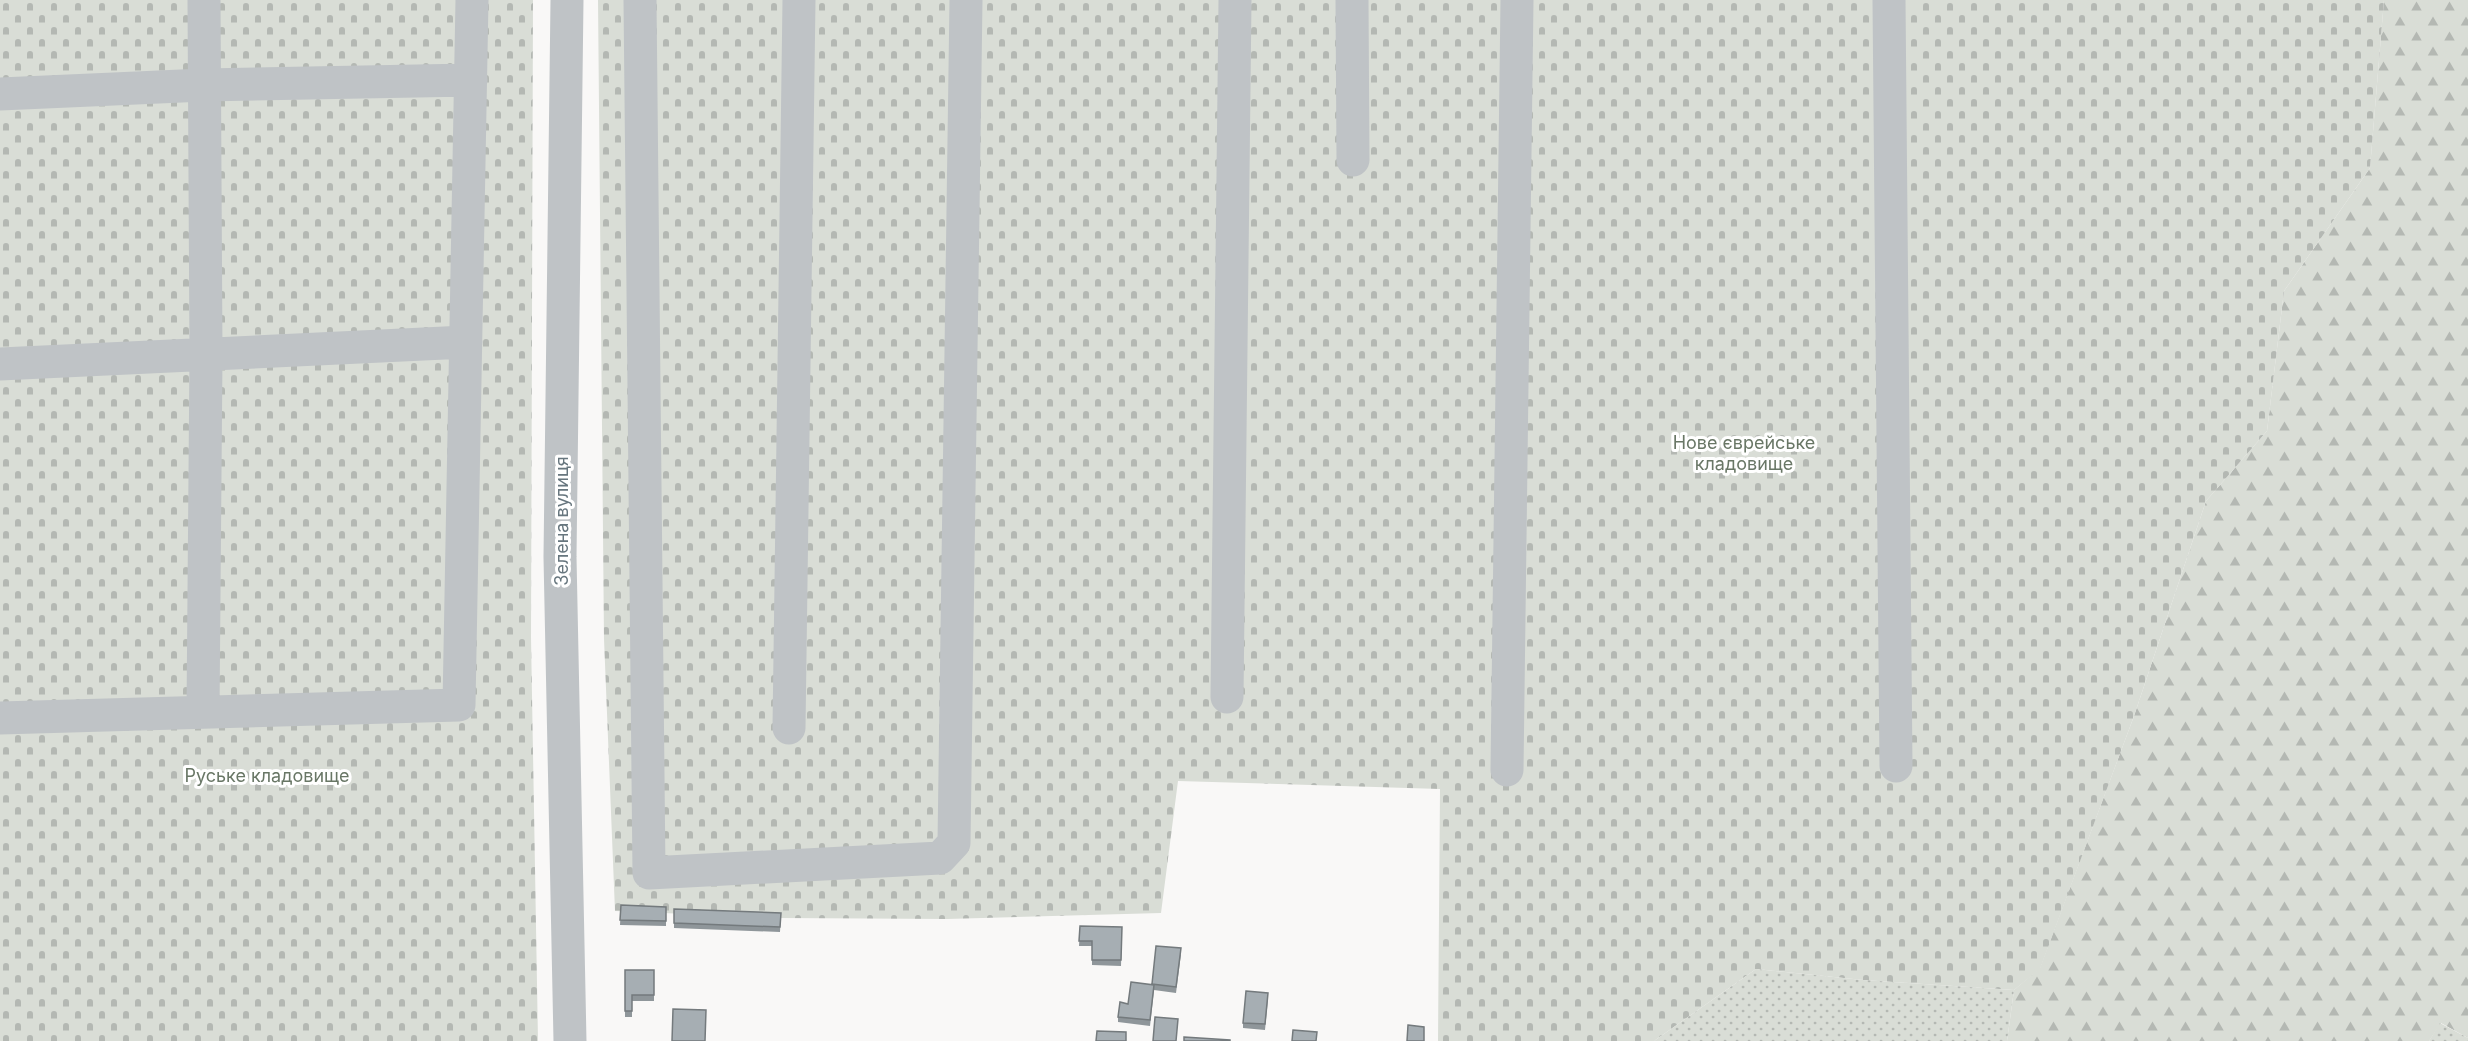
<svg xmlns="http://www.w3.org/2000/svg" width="2468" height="1041" viewBox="0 0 2468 1041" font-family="Inter,sans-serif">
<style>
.forest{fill:url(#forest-firs)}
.cemetery{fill:url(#cemetery-stones)}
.park{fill:url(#park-dots)}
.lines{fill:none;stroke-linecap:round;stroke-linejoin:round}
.minor{stroke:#bfc3c6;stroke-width:33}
.wall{fill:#8f969a}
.building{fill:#a6aeb3;stroke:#747a7d;stroke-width:1.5}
.labels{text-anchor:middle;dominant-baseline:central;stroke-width:6;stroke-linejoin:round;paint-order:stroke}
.park-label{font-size:18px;fill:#697766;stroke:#fff}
.street-label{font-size:18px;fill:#67767e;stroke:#fff}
</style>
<defs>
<pattern id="forest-firs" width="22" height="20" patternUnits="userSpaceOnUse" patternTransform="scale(1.5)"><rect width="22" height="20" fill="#d9ddd6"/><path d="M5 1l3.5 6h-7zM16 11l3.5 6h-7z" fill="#b4b8b3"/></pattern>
<pattern id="cemetery-stones" width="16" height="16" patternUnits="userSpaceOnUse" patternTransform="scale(1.5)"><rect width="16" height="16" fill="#d9ddd6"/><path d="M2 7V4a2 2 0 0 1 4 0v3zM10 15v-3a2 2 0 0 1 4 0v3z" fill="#b4b8b3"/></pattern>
<pattern id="park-dots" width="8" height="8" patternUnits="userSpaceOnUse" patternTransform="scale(1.5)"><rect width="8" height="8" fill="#d9ddd6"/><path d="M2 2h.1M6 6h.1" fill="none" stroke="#b4b8b3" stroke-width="1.8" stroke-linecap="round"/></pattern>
</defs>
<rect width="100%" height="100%" fill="#f9f8f7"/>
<path class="forest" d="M2384 0H2468V1038L2441 1023 2429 1041H2007L2014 990 2040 968 2134 716 2206 501 2267 431 2284 291 2370 168Z"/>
<path class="cemetery" d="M0 0H533L531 637 538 1041H0Z
M598 0H2384L2370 168 2284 291 2267 431 2206 501 2134 716 2040 969 2014 990 1863 980 1756 969 1654 1041H1438L1440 789 1178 781 1161 913 947 919 781 918 615 911 604 639Z"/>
<path class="park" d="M1756 969 1863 980 2014 990 2007 1041H1654Z
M2440 1023 2468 1038V1041H2429Z"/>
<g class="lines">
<path class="minor" d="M567 0 560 557 570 1041
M640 0 649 873 940 858 954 843 966 0
M1352 0 1353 160
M1889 0 1896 766
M0 94 204 85 471 80
M0 364 466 342
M1227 697 1235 0
M203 712 206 355 204 0
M0 718 459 705 472 0
M789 728 799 0
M1507 770 1517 0"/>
</g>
<path class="wall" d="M621 905 666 907V926L620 925Z
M674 909 781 913 780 932 674 928Z
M1080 926 1122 927 1121 966 1092 965V946H1079Z
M1181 954 1176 993 1154 990 1150 1026 1118 1022V1017L1128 1004 1152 984Z
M625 970H654V1001H632V1017H625Z
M1268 999 1265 1030 1243 1028V1023Z"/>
<path class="building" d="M621 905 666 907V921L620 920Z
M674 909 781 913 780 927 674 923Z
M1080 926 1122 927 1121 960H1092V941H1079Z
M1156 946 1181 948 1176 987 1152 984Z
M625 970H654V995H632V1011H625Z
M1131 982 1154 985 1150 1020 1118 1017 1120 1002 1128 1004Z
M1246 991 1268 993 1265 1024 1243 1023Z
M673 1009 706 1010 705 1041H672Z
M1155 1017 1178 1019 1176 1041H1153Z
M1408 1025 1424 1027V1041H1407Z
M1293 1030 1317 1032 1316 1041H1292Z
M1097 1031 1126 1032V1041H1096Z
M1184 1037 1230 1040V1041H1184Z"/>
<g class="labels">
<g class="park-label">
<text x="1744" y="442">Нове єврейське<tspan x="1744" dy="21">кладовище</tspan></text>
<text x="267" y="775">Руське кладовище</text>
</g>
<g class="street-label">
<text transform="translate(561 521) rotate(-90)">Зелена вулиця</text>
</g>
</g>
</svg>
